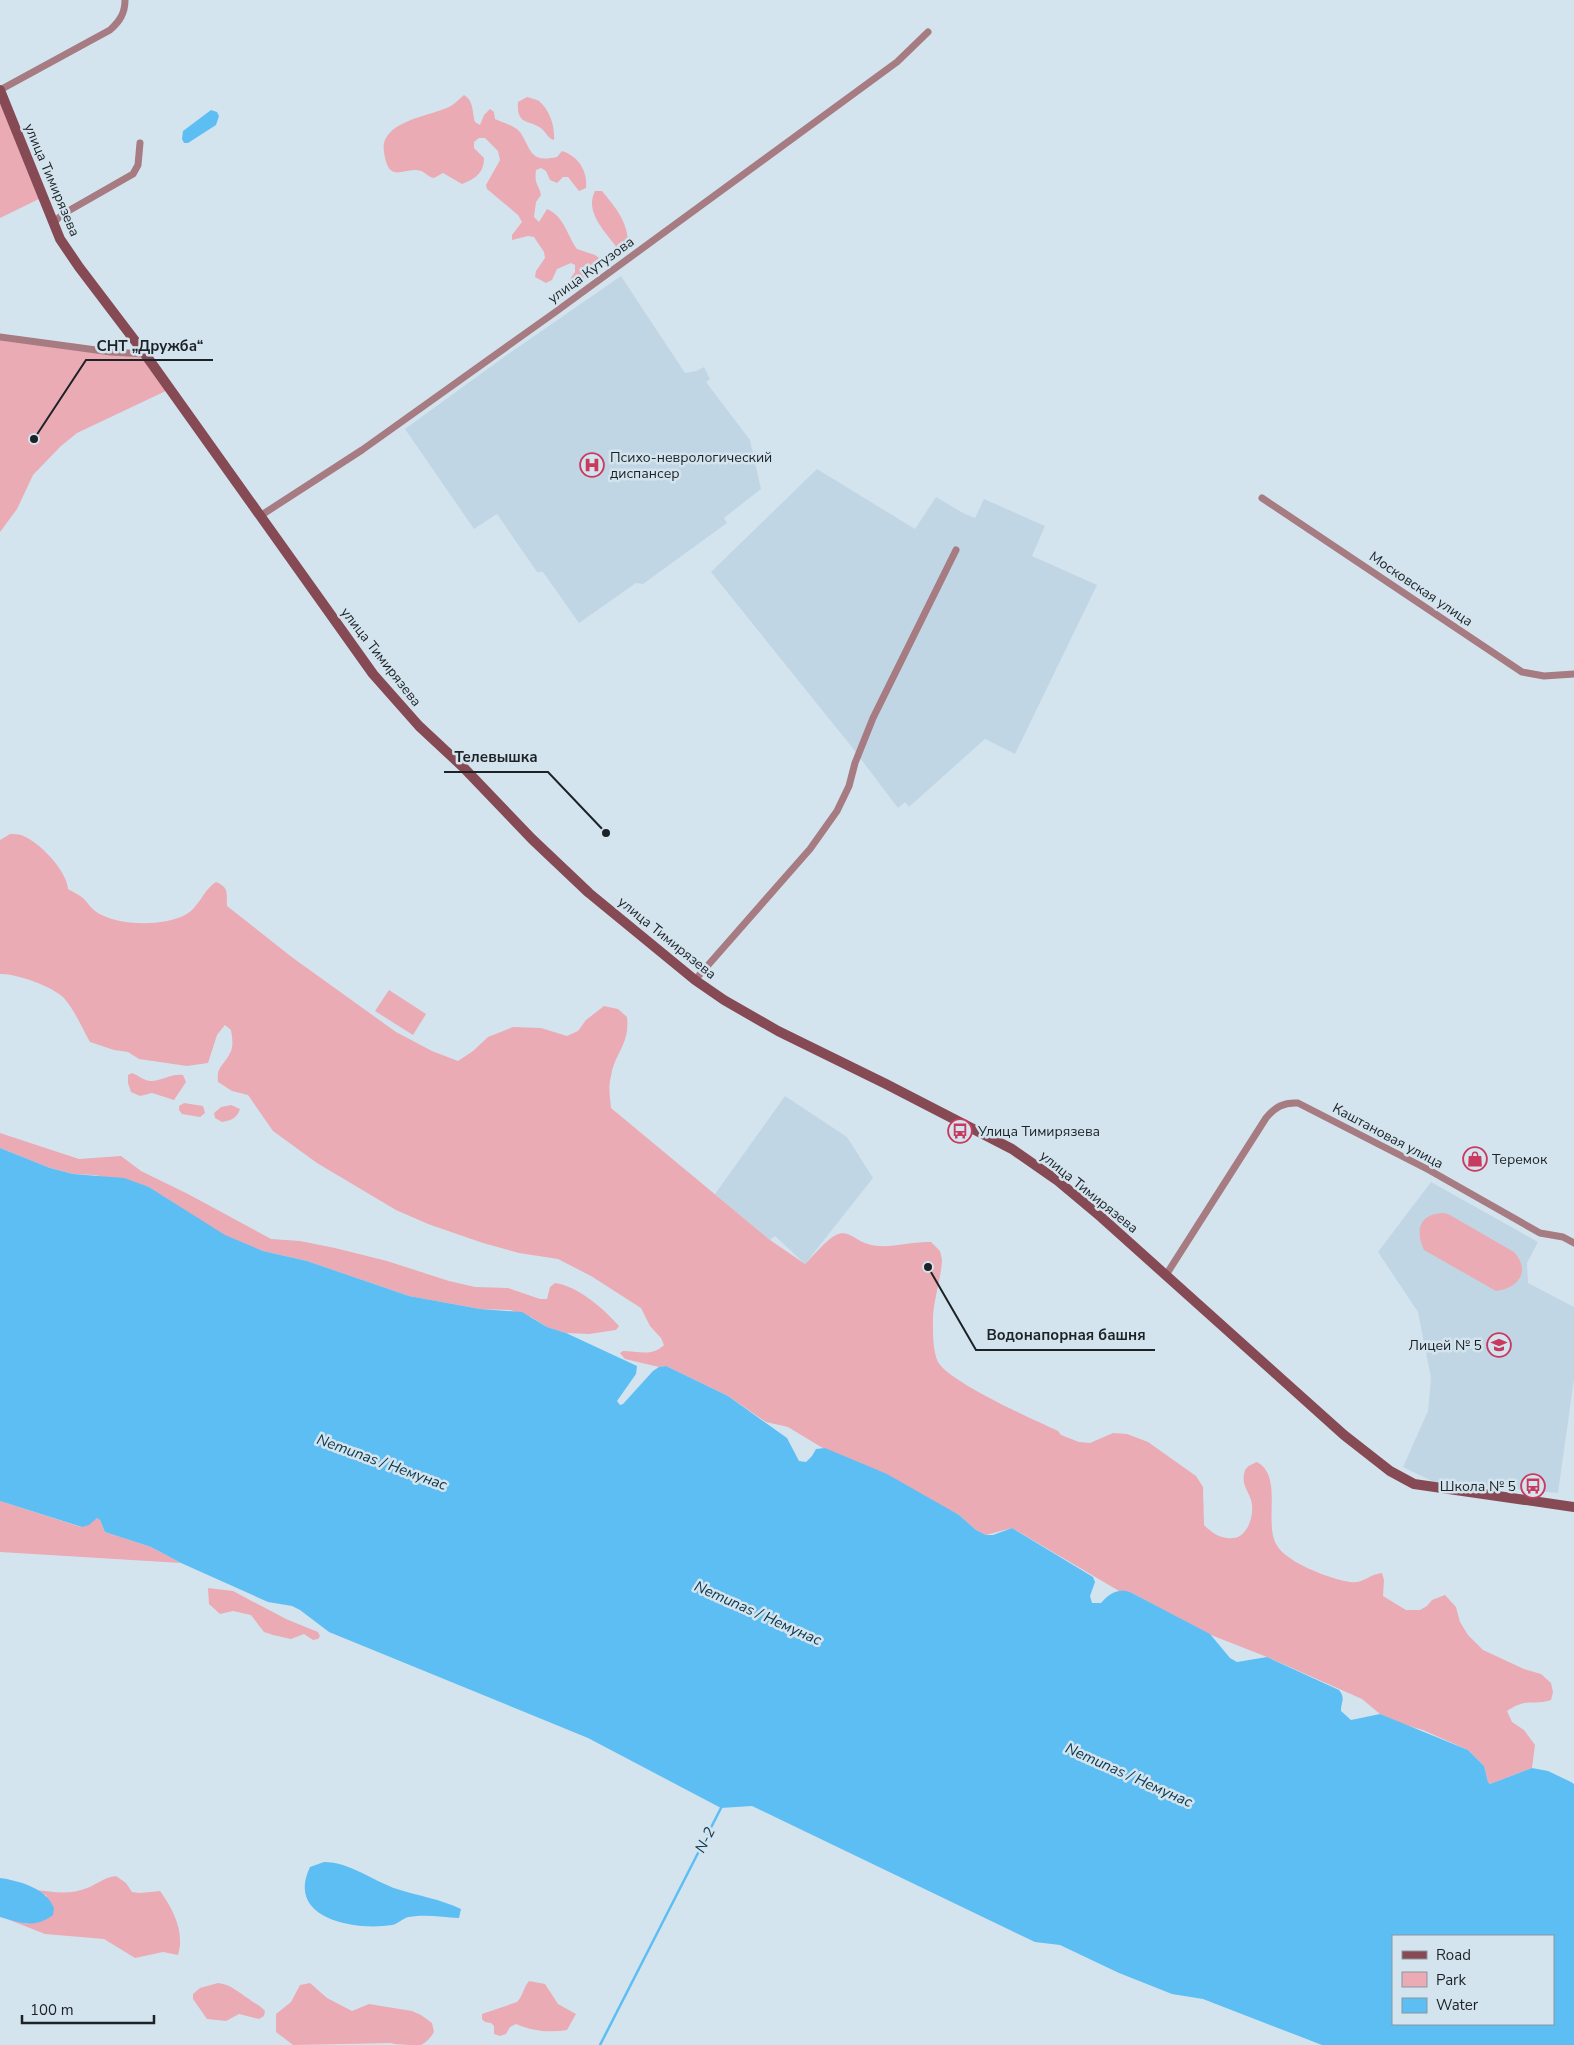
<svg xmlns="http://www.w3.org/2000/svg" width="1574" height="2045" viewBox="0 0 1574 2045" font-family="'Nunito Sans',sans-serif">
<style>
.built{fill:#c0d6e4}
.green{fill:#eaabb4}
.water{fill:#5dbef4;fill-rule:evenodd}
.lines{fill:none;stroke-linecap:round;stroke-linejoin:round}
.stream{stroke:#5dbef4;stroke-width:2.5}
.minor{stroke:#a67b81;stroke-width:7}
.secondary{stroke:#864a54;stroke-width:10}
.labels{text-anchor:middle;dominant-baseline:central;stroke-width:5;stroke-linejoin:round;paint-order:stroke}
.street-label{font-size:14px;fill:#1c2226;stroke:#d4e4ee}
.poi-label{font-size:14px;fill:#1c2226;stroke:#d4e4ee;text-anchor:start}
.water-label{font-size:15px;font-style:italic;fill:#0a364c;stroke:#d4e4ee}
.leader{fill:none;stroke:#1c2226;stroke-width:2}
.callout-dot{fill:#1c2226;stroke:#d4e4ee;stroke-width:2}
.callout-label{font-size:15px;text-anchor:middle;font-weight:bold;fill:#1c2226;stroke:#d4e4ee;stroke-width:5;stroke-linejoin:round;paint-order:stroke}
</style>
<rect width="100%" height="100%" fill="#d4e4ee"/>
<path class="built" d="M621 276 685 373 696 371 704 367 710 379 706 382 750 440 761 489 724 518 727 523 643 584 636 583 579 623 543 572H537L497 514 474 529 405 429 504 357Z
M817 469 915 529 936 497 963 513 975 518 984 499 1045 526 1032 556 1097 585 1015 754 985 739 909 807 905 802 898 808 851 746 711 572Z
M785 1096 847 1137 873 1178 805 1264 775 1236 770 1240 715 1194Z
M1431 1182 1538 1242 1527 1263 1528 1283 1574 1307V1379L1558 1493 1434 1482 1403 1467 1428 1411 1431 1378 1418 1312 1378 1252Z"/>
<path class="green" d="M0 90 43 197 0 218Z
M464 95C474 101 472 112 475 122L480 125 484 115 490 109 494 112 495 119C503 123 514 125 520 132 532 150 529 163 557 157L562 151C578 156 588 171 586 188L579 191 568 177H563L557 183 550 180 546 171 541 168 536 170C534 185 539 184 541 195L536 202 534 217 539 222 547 209C564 216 567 235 577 249L595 255 599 258 600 263C592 273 579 281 569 287L565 286 575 272V265L571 263 557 269 552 280 546 283 535 277 536 271 545 258 544 252 534 237 528 236 512 240V235L522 222 518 215 487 189 486 185 500 160 498 151 485 138H479L474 142V148L484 158C484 173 475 179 462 184L443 173 434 178C428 177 426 173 421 171 405 165 389 187 384 152 379 121 431 116 449 107 455 104 459 99 464 95Z
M527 97C530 98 536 99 539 101 550 110 555 127 554 140 548 138 547 134 542 129 531 119 516 127 518 102Z
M595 191H602C615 207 626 219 628 240L618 249C606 232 584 213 595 191Z
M0 337 145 354 170 389 77 433 61 446 33 475 17 509 0 532Z
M10 834C14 834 18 834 21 835 39 841 67 871 68 889 73 892 80 895 84 899 88 903 91 908 95 911 115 926 162 927 185 915 199 908 203 890 216 882 230 888 226 893 227 906L293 958 396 1032 432 1051 458 1061 473 1051 488 1037 513 1027 541 1028 567 1036 578 1031 586 1020 604 1006 618 1009 627 1017C630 1045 615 1052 611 1076 608 1087 610 1097 611 1108L770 1240 805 1264C813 1256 826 1240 836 1235 847 1229 856 1240 865 1243 886 1251 908 1241 931 1242L940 1251 942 1260C941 1281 932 1303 933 1324 933 1336 933 1351 938 1362 949 1382 1034 1420 1058 1431L1061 1435 1079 1442 1090 1443 1113 1433 1127 1434 1148 1442 1196 1476 1203 1487 1204 1525C1213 1534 1221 1539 1234 1538 1249 1536 1255 1512 1251 1500 1248 1490 1242 1486 1244 1474 1245 1467 1250 1465 1257 1462 1283 1476 1264 1521 1276 1544 1285 1562 1330 1579 1350 1582 1363 1584 1370 1574 1382 1573L1384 1580 1383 1596 1406 1610H1420L1427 1606 1432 1600 1445 1595 1456 1607 1460 1622 1468 1635 1483 1650 1524 1669 1541 1674 1551 1683 1553 1692 1551 1700C1531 1706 1528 1697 1507 1711L1512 1722 1524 1730 1535 1745 1532 1768 1490 1784 1488 1782 1484 1766 1468 1750 1423 1730 1402 1724 1380 1714 1362 1699 1267 1657 1211 1635 1130 1592 1119 1591 1012 1528 986 1535 976 1530 959 1515 821 1447 788 1427 766 1422 728 1396 666 1366 659 1367 625 1359 620 1353 623 1351C638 1351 652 1357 664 1345L661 1338 650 1326 641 1308 591 1276 558 1259 519 1253 483 1243 428 1224 396 1210 317 1163 273 1131 248 1095 232 1091 218 1082C216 1066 224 1066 230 1053 234 1046 232 1037 231 1030L225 1025 217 1035 208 1063 187 1066 139 1059 128 1052 114 1050 90 1042C82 1028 75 1011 64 998 54 987 15 973 0 974V840Z
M389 990 426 1014 413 1035 375 1011Z
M132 1073C138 1075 144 1081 151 1081 162 1081 171 1073 183 1075L186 1082 174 1100 152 1093 140 1096 131 1092 128 1083V1075Z
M184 1103 203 1106 205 1113 200 1117 182 1114 179 1110V1106Z
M231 1105 240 1109C237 1118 232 1120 222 1122L215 1118 214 1113 221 1107Z
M0 1133 79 1159 121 1156 141 1171 188 1194 271 1239 300 1241 335 1248 387 1261 449 1281 475 1287 508 1288 540 1299H547L550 1287 555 1283C578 1286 604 1309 619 1326L616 1330 589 1334 566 1333 547 1327 531 1317 510 1310 480 1309 409 1296 307 1261 263 1251 225 1236 149 1187 95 1175 73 1174 50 1168 0 1148Z
M1443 1213 1448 1214 1514 1252C1531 1271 1519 1288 1496 1291L1424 1250C1415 1231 1419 1214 1443 1213Z
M0 1501 81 1527 97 1518 100 1520 105 1532 151 1547 181 1563 0 1552Z
M208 1588 233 1591 286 1619 318 1632 320 1636 318 1639 313 1640 304 1634 291 1639 273 1635 264 1632 251 1615 233 1611 220 1614 209 1604Z
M116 1876 126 1883 132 1892 140 1893 160 1891C173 1909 185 1932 178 1955L163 1952 135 1958 104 1939 45 1934 7 1919 27 1924 47 1896 36 1890C53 1892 71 1895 87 1888 98 1884 104 1877 116 1876Z
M529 1981 545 1984 558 2004 576 2014 567 2030C550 2033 532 2031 516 2024L510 2027 506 2034 500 2036 494 2034V2026L491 2023 485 2022 482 2019V2014L517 2002C523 1996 523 1988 529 1981Z
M218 1983C232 1985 238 1992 249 1999 255 2004 260 2005 265 2011L264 2016 259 2019 239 2014 226 2021 207 2019 193 1999V1994L200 1988Z
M310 1983 327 1998 352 2011 369 2004 412 2011 421 2015 432 2023 434 2032C431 2037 427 2042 421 2045 414 2045 398 2045 391 2043L293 2045 276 2032V2014L291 2002 300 1985Z"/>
<path class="water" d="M211 110 217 112 219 116 216 125 188 143H184L182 139 183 131Z
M0 1148 50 1168 73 1174 124 1178 149 1187 225 1235 263 1251 307 1261 409 1296 480 1309 522 1312 547 1327 566 1333 637 1366 636 1374 617 1401 620 1405 623 1404 653 1371 659 1367 666 1366 728 1396 787 1438 799 1461 806 1462 812 1456 816 1449 825 1448 887 1474 959 1515 976 1530 986 1535H993L1012 1528 1093 1577 1095 1582 1090 1596 1092 1603H1101C1109 1594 1117 1588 1130 1592L1210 1634 1230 1658 1237 1662 1267 1657 1339 1690C1346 1699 1341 1701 1341 1711L1351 1720 1380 1714 1468 1750 1484 1766 1488 1782 1490 1784 1532 1768 1548 1771 1571 1782 1574 1784V2045H1322L1203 1999 1172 1994 1119 1973 1060 1945 1035 1942 1014 1932 752 1806 721 1808 588 1738 329 1632 300 1610 292 1606 268 1602 181 1563 151 1547 105 1532 100 1520 97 1518 89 1525 82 1527 0 1501ZM1393 1936H1553V2024H1393Z
M324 1862C350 1862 373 1881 397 1889 419 1896 440 1899 461 1909L459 1918C443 1917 425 1914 409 1917 403 1918 398 1924 392 1925 355 1931 285 1919 310 1867Z
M0 1878C20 1881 46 1888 54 1908L53 1915C34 1929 21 1923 0 1917Z"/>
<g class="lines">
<path class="stream" d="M600 2045 722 1806"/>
<path class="minor" d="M0 90 110 30C120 21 125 13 125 0
M53 223 63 214 133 174 138 165 140 143
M0 337 111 352 145 354
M1262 498 1522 672 1544 676 1574 674
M260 516 362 450 554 313 897 62 928 32
M695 980 810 849 837 811 849 786 855 763 873 718 956 550
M1166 1275 1266 1118C1275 1107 1284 1102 1298 1103L1429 1170 1540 1233 1563 1237 1574 1243"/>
<path class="secondary" d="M0 90 60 239 79 267 145 354 373 674 419 726 463 767 532 839 589 893 695 980 724 1000 778 1031 886 1084 1012 1149 1058 1181 1101 1217 1344 1435 1390 1471 1414 1484 1574 1507"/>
</g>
<defs>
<g id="hospital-ring" transform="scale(1.25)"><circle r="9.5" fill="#d4e4ee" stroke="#c93a5f" stroke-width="1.5"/><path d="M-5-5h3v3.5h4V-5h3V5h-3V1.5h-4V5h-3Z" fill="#c93a5f"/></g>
<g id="bus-ring" transform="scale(1.25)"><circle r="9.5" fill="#d4e4ee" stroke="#c93a5f" stroke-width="1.5"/><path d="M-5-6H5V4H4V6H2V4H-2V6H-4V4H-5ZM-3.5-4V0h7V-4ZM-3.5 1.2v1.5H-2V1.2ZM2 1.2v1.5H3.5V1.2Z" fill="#c93a5f"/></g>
<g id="shop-ring" transform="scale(1.25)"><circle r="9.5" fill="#d4e4ee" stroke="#c93a5f" stroke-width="1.5"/><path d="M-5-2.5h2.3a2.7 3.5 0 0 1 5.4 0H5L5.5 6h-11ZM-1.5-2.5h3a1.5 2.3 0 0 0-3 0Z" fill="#c93a5f"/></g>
<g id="school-ring" transform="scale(1.25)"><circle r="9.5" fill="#d4e4ee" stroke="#c93a5f" stroke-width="1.5"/><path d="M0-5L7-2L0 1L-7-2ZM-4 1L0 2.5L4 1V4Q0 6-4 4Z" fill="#c93a5f"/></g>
</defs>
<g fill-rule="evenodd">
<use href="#hospital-ring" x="592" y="465"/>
<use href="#bus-ring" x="960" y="1131"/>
<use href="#shop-ring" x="1475" y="1159"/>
<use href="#school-ring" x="1499" y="1345"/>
<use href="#bus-ring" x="1533" y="1486"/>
</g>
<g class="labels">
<g class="street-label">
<text transform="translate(52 180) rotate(67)">улица Тимирязева</text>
<text transform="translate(591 270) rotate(-36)">улица Кутузова</text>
<text transform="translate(1421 589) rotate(34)">Московская улица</text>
<text transform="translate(381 657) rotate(52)">улица Тимирязева</text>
<text transform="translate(667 938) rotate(39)">улица Тимирязева</text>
<text transform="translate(1388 1136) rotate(28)">Каштановая улица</text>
<text transform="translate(1089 1192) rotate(39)">улица Тимирязева</text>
</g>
<g class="poi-label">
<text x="610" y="457">Психо-неврологический<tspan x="610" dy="16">диспансер</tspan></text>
<text x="978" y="1131">Улица Тимирязева</text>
<text x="1492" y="1159">Теремок</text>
<text x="1482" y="1345" text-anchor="end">Лицей № 5</text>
<text x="1516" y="1486" text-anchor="end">Школа № 5</text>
</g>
<g class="water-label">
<text transform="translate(382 1462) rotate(20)">Nemunas / Немунас</text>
<text transform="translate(758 1613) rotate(24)">Nemunas / Немунас</text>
<text transform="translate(1129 1775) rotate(24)">Nemunas / Немунас</text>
<text transform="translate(705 1840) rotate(-63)">N-2</text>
</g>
</g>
<path class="leader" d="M34 439L86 360H213M606 833L548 772H444M928 1267L976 1350H1155"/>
<g class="callout-dot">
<circle cx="34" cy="439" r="5"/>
<circle cx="606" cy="833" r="5"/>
<circle cx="928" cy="1267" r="5"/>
</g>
<g class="callout-label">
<text x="150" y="351">СНТ „Дружба“</text>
<text x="496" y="762">Телевышка</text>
<text x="1066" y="1340">Водонапорная башня</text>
</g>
<rect x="1392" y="1935" width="162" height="90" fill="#d4e4ee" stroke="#8a969e"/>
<rect x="1402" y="1951" width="25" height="8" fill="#864a54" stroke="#8a969e"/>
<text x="1436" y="1960" font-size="15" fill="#1c2226">Road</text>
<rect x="1402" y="1972" width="25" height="15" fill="#eaabb4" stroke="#8a969e"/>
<text x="1436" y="1985" font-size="15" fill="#1c2226">Park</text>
<rect x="1402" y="1998" width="25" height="15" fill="#5dbef4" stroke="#8a969e"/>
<text x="1436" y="2010" font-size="15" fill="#1c2226">Water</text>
<path d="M22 2015v8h132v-8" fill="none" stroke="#1c2226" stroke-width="2.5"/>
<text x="30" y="2015" font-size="15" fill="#1c2226" stroke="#d4e4ee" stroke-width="4" paint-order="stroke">100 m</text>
</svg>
